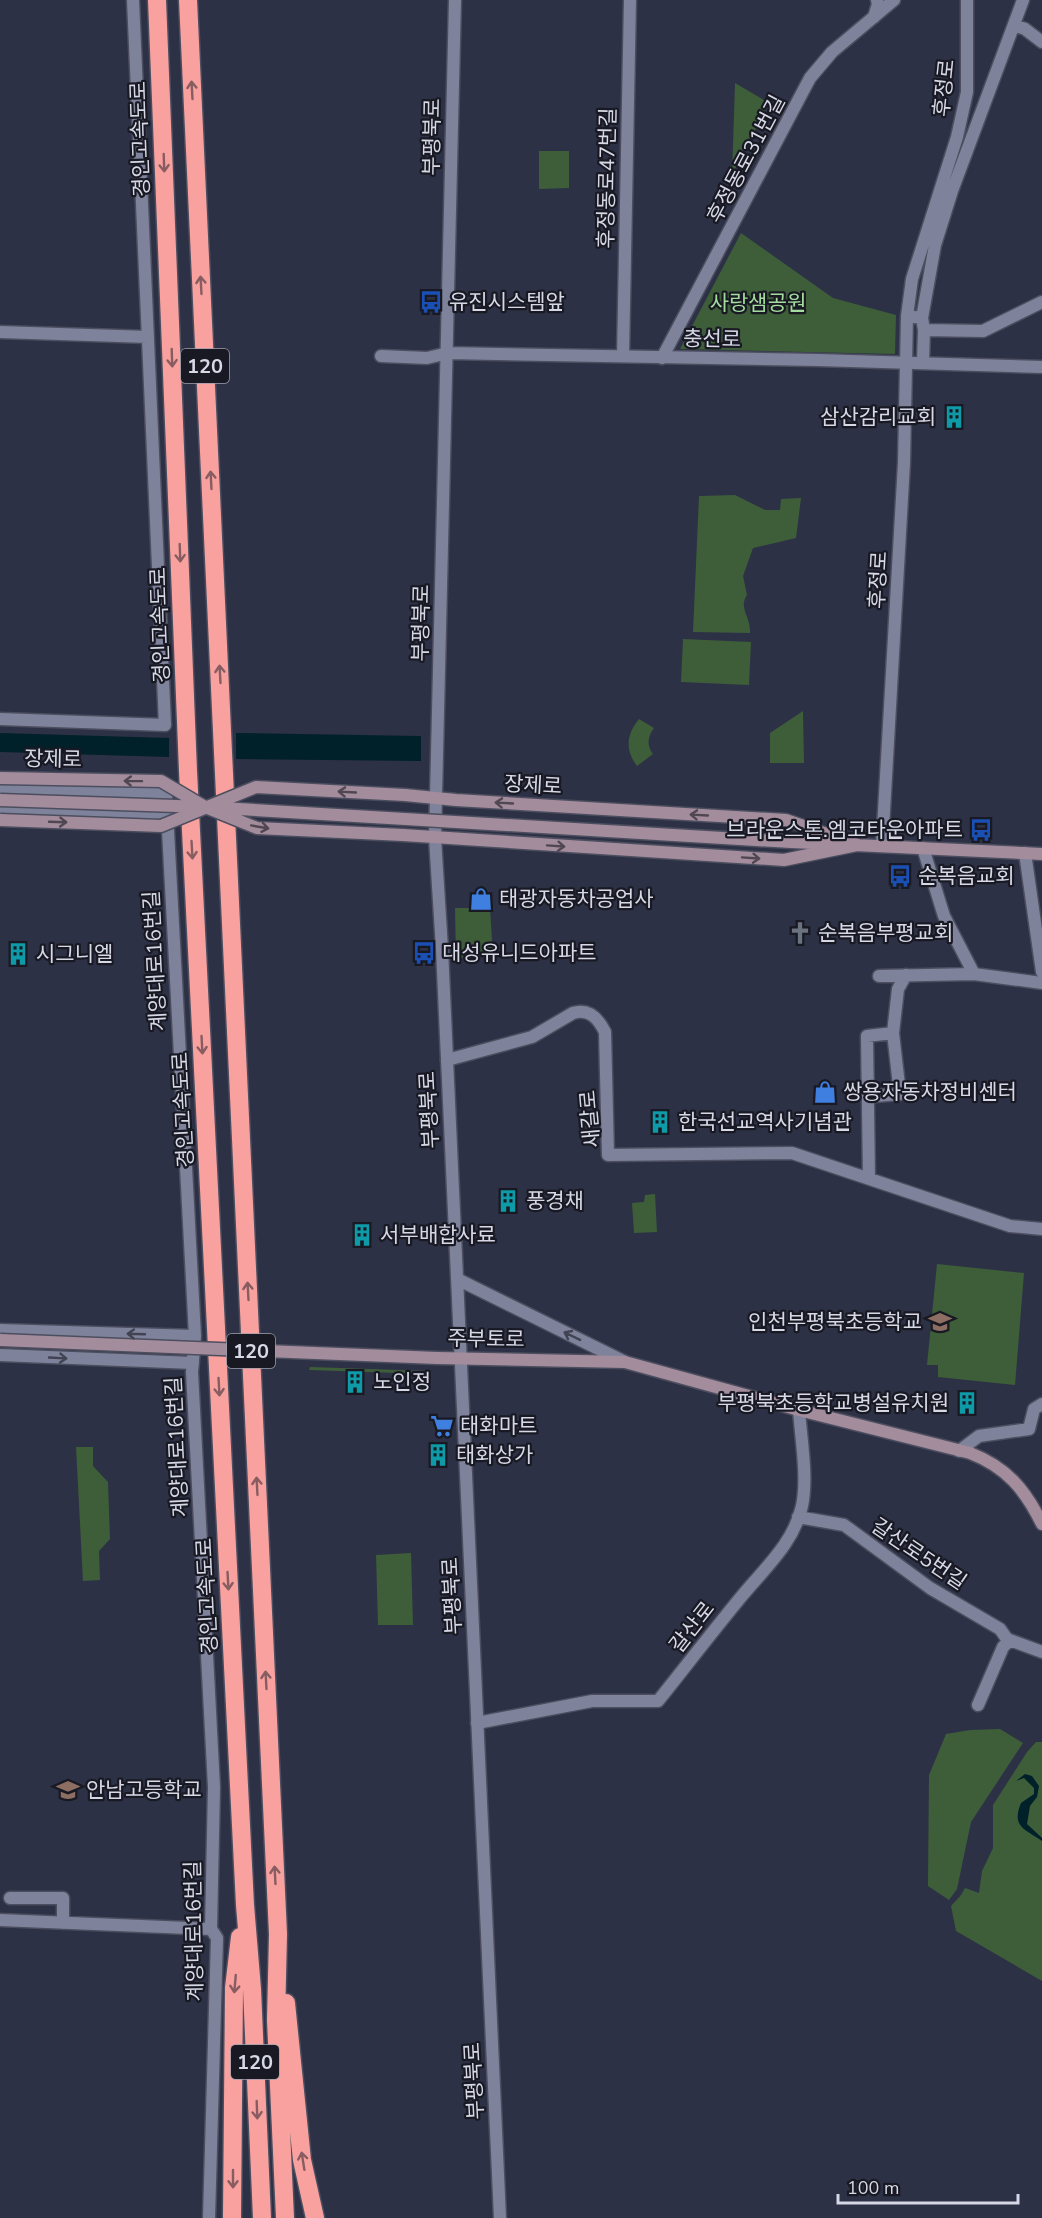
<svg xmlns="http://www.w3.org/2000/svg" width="1042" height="2218" viewBox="0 0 1042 2218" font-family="'Nunito Sans','Noto Sans KR',sans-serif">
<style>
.green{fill:#3d5e39}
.water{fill:#00212a}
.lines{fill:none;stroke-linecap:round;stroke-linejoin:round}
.minor-casing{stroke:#4c4e5f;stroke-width:15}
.tertiary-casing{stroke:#4c4e5f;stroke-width:15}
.secondary-casing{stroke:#4c4e5f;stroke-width:15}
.motorway-casing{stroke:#4c4e5f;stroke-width:21}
.minor{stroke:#7e839b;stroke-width:12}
.tertiary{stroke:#7e839b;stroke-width:12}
.secondary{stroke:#a38c9c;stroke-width:12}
.motorway{stroke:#f8a19f;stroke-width:18}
.secondary-bridge-casing{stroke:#4c4e5f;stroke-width:15;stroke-linecap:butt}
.secondary-bridge{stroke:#a38c9c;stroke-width:12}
.oneway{stroke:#885d61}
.oneway2{stroke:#504753}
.oneway3{stroke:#414353}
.labels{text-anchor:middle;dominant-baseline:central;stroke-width:4.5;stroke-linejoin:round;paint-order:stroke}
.shield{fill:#181923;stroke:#9d9fac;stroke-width:1.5}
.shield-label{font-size:20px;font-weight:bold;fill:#d6d8e6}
.street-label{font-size:21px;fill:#d6d8e6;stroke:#181923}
.poi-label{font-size:21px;fill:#d6d8e6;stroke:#181923;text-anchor:start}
.park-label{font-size:21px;fill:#a4dc9d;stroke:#181923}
</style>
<rect width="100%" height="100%" fill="#2d3145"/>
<path class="green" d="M735 83 769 103 732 175 735 84Z
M539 151H569V188L539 189Z
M741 233 833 298 896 315 895 354 680 349Z
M735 495 765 510H780L781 499 801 498 796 538 753 548 743 576 747 595C738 608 751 617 750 633L693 632 699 496Z
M683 639 751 642 749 685 681 682Z
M803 711 804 763H770V733Z
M639 719 654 728C648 736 646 745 653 754L637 766C625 750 626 735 639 719Z
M455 908H490L493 956 456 958Z
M655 1194 657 1232 634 1233 632 1203 644 1202 645 1195Z
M937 1264 1024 1273 1015 1385 938 1377V1365H927Z
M310 1367 429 1371 428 1374 309 1370Z
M76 1447H93V1466L108 1482 110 1539 99 1551 100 1580 83 1581Z
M411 1553 413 1625H378L376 1555Z
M1000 1729 1023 1743 971 1822 957 1889 949 1900 928 1886 929 1775 946 1734 970 1730Z
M1036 1742H1042V1981L956 1931 951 1906 961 1895 965 1888 979 1893 982 1871 993 1848V1805L1027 1752Z"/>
<path class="water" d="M0 733 169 738V757L0 752Z
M236 733 421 736V761L236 759Z
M1025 1774 1032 1776 1039 1786 1037 1797 1030 1806 1027 1824 1042 1838V1841C1025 1829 1011 1827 1021 1803L1034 1794V1788L1024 1778 1016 1781Z"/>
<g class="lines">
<g class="minor-casing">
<path id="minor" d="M1014 25 1025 29 1042 42
M914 317 922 318 924 330 983 331 1042 302
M922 318 935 245 952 191 1023 0
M0 332 148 337
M623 356 630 0
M662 358 810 78 832 52 894 0
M923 362 924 330
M0 719 165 725 133 0
M0 789 166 793 195 1336 192 1372 214 1787 211 1929 217 1938 209 2218
M0 809 167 816
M882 846 904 463 907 316 912 279 957 137 967 92V0
M923 848 944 916 974 974
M1025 853 1042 972
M879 976 974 974 1042 983
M447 1060 532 1037 573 1013C589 1008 598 1018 605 1032L608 1155 792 1153 1010 1226 1042 1229
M875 1096 900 1094 893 1033
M869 1179 867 1036 893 1033 898 989 906 975
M0 1330 195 1336
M0 1355 193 1363
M959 1451 979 1436 1029 1429 1034 1409 1042 1404
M798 1517 844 1525 930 1588 1000 1629 1007 1639 1042 1652
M978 1705 1003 1647 1010 1640
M477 1723 592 1701H658C686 1666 713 1631 741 1597 764 1569 794 1543 802 1506 808 1478 801 1439 799 1410
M10 1898H63V1923
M0 1920 211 1929"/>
</g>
<g class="tertiary-casing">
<path id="tertiary" d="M455 0 435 838 442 949 500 2218
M874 17 878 4 877 0
M381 356 427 358 448 353 818 360 1042 367
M457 1279 625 1362"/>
</g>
<g class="secondary-casing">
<path id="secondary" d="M405 795 456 800 786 820 858 845
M403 835 784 860 857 845
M791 842 1042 854
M437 1358 625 1362 799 1410 970 1453C1006 1467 1025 1489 1042 1524"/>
</g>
<g class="motorway-casing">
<path id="motorway" d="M157 0 188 771 245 1905 252 1989 262 2218
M188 0 278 1934 276 2020 285 2218
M286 2003 302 2160 315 2218
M232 2218 234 1988 240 1937"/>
</g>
<use href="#minor" class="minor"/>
<use href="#tertiary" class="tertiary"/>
<use href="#secondary" class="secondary"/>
<use href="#motorway" class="motorway"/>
<g class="secondary-bridge-casing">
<path id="secondary-bridge" d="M0 778 161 781 205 807 257 828 403 835
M0 800 205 807 791 842
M0 820 161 826 256 787 405 795
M0 1340 437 1358"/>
</g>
<use href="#secondary-bridge" class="secondary-bridge"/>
</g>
<defs><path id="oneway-shaft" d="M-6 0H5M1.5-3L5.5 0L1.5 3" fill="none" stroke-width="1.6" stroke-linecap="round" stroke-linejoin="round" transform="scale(1.5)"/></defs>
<g class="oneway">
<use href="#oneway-shaft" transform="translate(192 90) rotate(-93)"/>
<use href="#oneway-shaft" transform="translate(164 163) rotate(88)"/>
<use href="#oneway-shaft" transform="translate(201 285) rotate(-93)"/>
<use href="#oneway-shaft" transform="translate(172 358) rotate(88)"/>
<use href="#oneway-shaft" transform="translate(211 480) rotate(-93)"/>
<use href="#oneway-shaft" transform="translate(180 553) rotate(88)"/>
<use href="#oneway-shaft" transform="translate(220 674) rotate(-93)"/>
<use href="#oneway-shaft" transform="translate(192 850) rotate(87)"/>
<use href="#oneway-shaft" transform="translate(202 1045) rotate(87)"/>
<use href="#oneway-shaft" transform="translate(248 1291) rotate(-93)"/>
<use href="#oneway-shaft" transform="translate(219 1387) rotate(87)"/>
<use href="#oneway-shaft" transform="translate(257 1486) rotate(-93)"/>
<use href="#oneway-shaft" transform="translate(228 1581) rotate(87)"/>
<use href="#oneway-shaft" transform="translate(266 1680) rotate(-93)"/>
<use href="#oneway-shaft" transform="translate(275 1875) rotate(-93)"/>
<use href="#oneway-shaft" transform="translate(235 1984) rotate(95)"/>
<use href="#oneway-shaft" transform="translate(257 2110) rotate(88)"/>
<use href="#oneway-shaft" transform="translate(303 2161) rotate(-99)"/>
<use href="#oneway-shaft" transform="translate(233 2179) rotate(90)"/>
</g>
<g class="oneway2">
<use href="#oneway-shaft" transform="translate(133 781) rotate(-179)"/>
<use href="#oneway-shaft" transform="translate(347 792) rotate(-177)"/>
<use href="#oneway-shaft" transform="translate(504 803) rotate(-177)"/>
<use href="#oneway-shaft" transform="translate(699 815) rotate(-177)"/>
<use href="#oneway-shaft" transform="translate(58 822) rotate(2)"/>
<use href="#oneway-shaft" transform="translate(260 827) rotate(10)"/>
<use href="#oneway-shaft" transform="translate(556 846) rotate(4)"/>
<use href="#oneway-shaft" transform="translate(751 858) rotate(4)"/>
</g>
<g class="oneway3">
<use href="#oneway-shaft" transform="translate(136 1334) rotate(-178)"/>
<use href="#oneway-shaft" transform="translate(572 1336) rotate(-154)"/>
<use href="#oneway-shaft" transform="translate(58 1358) rotate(3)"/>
</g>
<defs>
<g id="bus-bare" transform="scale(1.8)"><path d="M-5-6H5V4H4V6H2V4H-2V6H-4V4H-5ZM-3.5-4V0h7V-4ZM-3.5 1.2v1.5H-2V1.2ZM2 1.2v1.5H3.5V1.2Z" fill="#1a4fb4" stroke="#181923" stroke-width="2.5" paint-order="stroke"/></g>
<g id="building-bare" transform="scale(1.8)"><path d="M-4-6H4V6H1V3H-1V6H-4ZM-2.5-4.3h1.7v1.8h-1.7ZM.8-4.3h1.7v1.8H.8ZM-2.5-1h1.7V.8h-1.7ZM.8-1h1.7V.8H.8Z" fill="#0f9aa8" stroke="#181923" stroke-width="2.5" paint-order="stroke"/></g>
<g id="shop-bare" transform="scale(1.8)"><path d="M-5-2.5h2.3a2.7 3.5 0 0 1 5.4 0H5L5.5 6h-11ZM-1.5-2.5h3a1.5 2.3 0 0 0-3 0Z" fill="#3f7fe0" stroke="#181923" stroke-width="2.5" paint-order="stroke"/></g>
<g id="church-bare" transform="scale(1.8)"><path d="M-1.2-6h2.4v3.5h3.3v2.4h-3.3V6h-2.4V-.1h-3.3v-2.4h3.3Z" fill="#6b7280" stroke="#181923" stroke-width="2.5" paint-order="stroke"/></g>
<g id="school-bare" transform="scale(1.8)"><path d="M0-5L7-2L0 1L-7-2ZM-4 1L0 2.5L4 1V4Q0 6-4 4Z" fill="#8d6e63" stroke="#181923" stroke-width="2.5" paint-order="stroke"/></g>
<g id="supermarket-bare" transform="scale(1.8)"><path d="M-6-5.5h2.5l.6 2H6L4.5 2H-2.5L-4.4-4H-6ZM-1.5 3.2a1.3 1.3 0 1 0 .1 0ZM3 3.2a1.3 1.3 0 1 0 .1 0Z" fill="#3f7fe0" stroke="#181923" stroke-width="2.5" paint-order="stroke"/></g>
</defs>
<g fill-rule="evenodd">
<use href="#bus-bare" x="431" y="302"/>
<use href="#building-bare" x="954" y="417"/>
<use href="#bus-bare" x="981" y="830"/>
<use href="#bus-bare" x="900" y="876"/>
<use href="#shop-bare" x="481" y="899"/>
<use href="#church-bare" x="800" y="933"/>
<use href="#bus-bare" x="424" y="953"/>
<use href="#building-bare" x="18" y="954"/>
<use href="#shop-bare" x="825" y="1092"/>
<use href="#building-bare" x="660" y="1122"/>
<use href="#building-bare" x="508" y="1201"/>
<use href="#building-bare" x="362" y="1235"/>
<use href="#school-bare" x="940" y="1322"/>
<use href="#building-bare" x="355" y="1382"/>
<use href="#building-bare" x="967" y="1403"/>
<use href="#supermarket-bare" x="442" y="1426"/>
<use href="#building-bare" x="438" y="1455"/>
<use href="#school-bare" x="68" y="1790"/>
</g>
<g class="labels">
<g class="shield">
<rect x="181" y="349" width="48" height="34" rx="4.5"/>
<rect x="227" y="1334" width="48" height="34" rx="4.5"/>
<rect x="231" y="2045" width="48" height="34" rx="4.5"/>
</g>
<g class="shield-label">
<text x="205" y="366">120</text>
<text x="251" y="1351">120</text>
<text x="255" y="2062">120</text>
</g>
<g class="street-label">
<text transform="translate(944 88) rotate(-84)">후정로</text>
<text transform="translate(432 137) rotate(-89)">부평북로</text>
<text transform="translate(140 139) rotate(-92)">경인고속도로</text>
<text transform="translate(746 159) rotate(-62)">후정동로31번길</text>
<text transform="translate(607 178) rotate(-89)">후정동로47번길</text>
<text transform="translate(712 339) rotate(1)">충선로</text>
<text transform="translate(878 580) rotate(-87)">후정로</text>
<text transform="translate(421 623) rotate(-89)">부평북로</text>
<text transform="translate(160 625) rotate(-92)">경인고속도로</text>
<text transform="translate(53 759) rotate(1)">장제로</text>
<text transform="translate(533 785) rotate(3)">장제로</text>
<text transform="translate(155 961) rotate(-93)">계양대로16번길</text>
<text transform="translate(183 1110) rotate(-93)">경인고속도로</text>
<text transform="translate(429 1110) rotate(-93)">부평북로</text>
<text transform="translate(590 1119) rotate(-95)">새갈로</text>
<text transform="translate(486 1339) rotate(1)">주부토로</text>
<text transform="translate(177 1447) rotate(-93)">계양대로16번길</text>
<text transform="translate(919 1554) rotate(34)">갈산로5번길</text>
<text transform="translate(207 1596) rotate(-93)">경인고속도로</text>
<text transform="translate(452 1596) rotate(-93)">부평북로</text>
<text transform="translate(692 1627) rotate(-52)">갈산로</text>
<text transform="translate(194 1931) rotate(-91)">계양대로16번길</text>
<text transform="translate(474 2081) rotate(-93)">부평북로</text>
</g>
<g class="poi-label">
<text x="449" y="302">유진시스템앞</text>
<text x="936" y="417" text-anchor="end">삼산감리교회</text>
<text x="963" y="830" text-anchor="end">브라운스톤.엠코타운아파트</text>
<text x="918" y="876">순복음교회</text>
<text x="499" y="899">태광자동차공업사</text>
<text x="818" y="933">순복음부평교회</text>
<text x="442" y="953">대성유니드아파트</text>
<text x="36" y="954">시그니엘</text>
<text x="843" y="1092">쌍용자동차정비센터</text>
<text x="678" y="1122">한국선교역사기념관</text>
<text x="526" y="1201">풍경채</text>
<text x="380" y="1235">서부배합사료</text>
<text x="922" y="1322" text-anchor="end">인천부평북초등학교</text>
<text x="373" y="1382">노인정</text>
<text x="949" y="1403" text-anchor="end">부평북초등학교병설유치원</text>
<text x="460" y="1426">태화마트</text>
<text x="456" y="1455">태화상가</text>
<text x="86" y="1790">안남고등학교</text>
</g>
<g class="park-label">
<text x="758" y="303">사랑샘공원</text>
</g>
</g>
<path d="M838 2194v9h180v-9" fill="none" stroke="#d6d8e6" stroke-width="3"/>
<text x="847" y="2194" font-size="18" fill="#d6d8e6" stroke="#181923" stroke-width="4.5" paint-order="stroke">100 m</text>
</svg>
